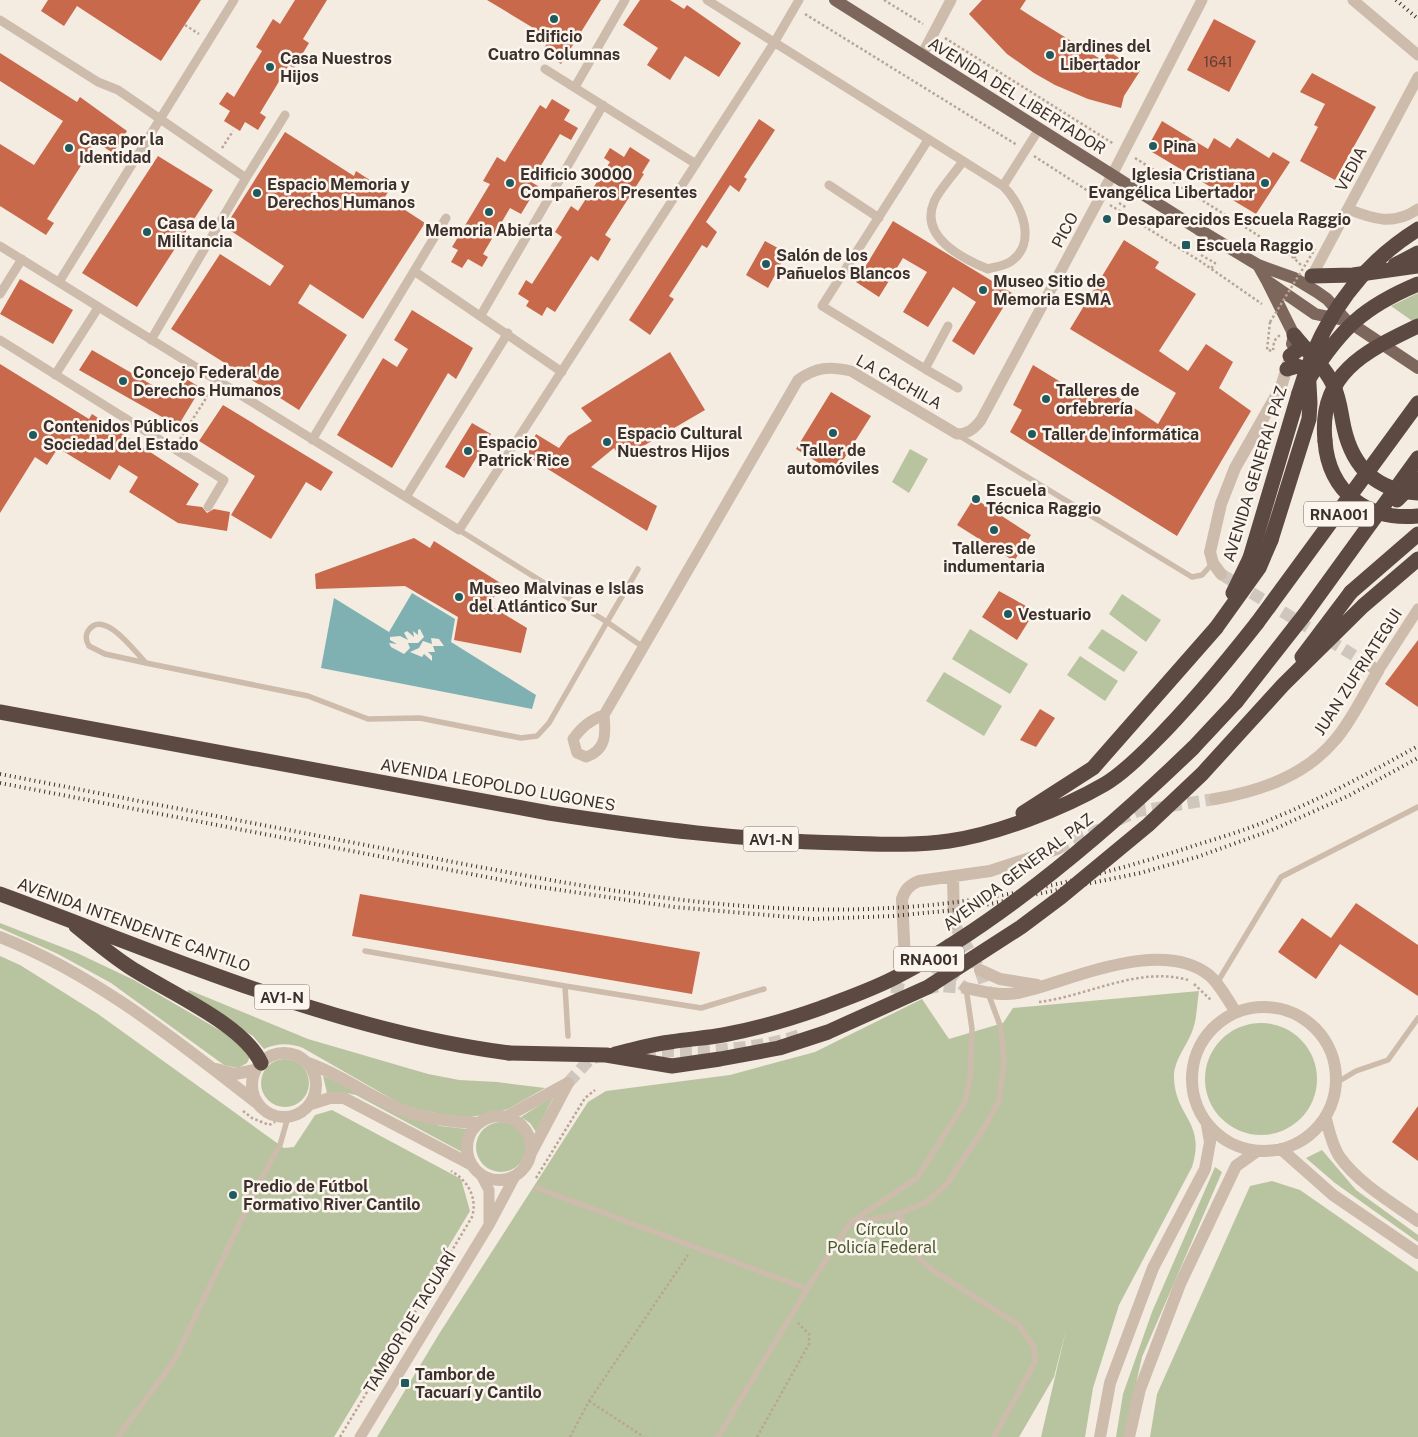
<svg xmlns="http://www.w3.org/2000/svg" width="1418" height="1437" viewBox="0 0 1418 1437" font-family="'Public Sans',sans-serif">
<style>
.green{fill:#b8c4a0}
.water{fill:#7fb0b2;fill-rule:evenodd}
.building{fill:#c8694b}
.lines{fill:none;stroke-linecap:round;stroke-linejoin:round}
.minor-tunnel{stroke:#cfc6bd;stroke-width:11;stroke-dasharray:11 5.5;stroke-linecap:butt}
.tertiary-tunnel{stroke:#cfc6bd;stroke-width:12;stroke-dasharray:12 6;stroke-linecap:butt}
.path{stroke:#b9a596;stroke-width:2.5;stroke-dasharray:2.5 2.5;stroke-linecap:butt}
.service{stroke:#cdbbac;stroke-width:5.5}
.pedestrian{stroke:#cdbbac;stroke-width:9}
.minor{stroke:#cdbbac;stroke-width:11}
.tertiary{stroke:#cdbbac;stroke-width:12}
.primary{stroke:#7d675c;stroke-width:12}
.motorway{stroke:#5c4a42;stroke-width:15}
.rail{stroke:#3b302b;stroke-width:4;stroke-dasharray:1 4;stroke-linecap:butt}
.path-bridge{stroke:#b9a596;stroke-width:2.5;stroke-dasharray:2.5 2.5;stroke-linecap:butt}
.motorway-bridge{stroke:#5c4a42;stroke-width:15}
.poi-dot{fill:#1f5a5e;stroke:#fbf5ee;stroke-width:2}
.labels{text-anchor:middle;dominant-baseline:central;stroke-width:5;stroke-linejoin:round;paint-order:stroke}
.number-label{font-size:14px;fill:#5e3e33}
.shield{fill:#fbf5ee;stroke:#756b66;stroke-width:1}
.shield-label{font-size:15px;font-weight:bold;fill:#3b302b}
.poi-label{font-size:16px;font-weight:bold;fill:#3b302b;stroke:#fbf5ee;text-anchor:start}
.street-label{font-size:16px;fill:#3b302b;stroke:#fbf5ee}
.park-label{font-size:16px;fill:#4a5a2e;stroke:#fbf5ee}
</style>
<rect width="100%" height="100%" fill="#f4ebe1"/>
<path class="green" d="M1418 293V325L1391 306Z
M910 449 928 459 909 493 892 482Z
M1122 594 1161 620 1146 642 1109 614Z
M970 629 1028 664 1010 694 952 659Z
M1102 629 1138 652 1124 672 1088 648Z
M1080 656 1118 681 1105 701 1067 675Z
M944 672 1002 706 984 736 926 701Z
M0 923 77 953 134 980 245 1045 251 1055 247 1063 238 1068 224 1065 111 983 58 954 0 928Z
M0 956 20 965 98 1014 284 1148 294 1147 315 1115 332 1110 461 1179 470 1211 334 1437H0Z
M189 990 308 1039 428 1074 459 1080 497 1082 545 1088 508 1109 491 1114 461 1118 406 1107 303 1048C289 1043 278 1043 264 1049L253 1036 184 995Z
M1199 991C1197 1003 1197 1018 1193 1029 1187 1047 1173 1060 1174 1079 1176 1118 1206 1122 1192 1167L1119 1305 1093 1388 1085 1437H1041L1066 1330 1054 1377 1019 1437H377L439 1334 588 1102 606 1091 730 1075 815 1052 922 999 949 1039 1003 1023 1013 1008Z
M1205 1079a56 56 0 1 1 112 0a56 56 0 1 1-112 0Z
M261 1083a24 24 0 1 1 48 0a24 24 0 1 1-48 0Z
M323 1076 440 1126 467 1129 462 1141V1152L356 1095 342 1092 327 1093Z
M554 1096 536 1132 530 1123 521 1117Z
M476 1147a25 25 0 1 1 50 0a25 25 0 1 1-50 0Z
M1322 1150 1356 1190 1418 1235V1242L1335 1183 1306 1158Z
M1215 1167 1222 1172 1142 1357 1124 1437H1116L1123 1394 1152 1312Z
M1272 1181 1300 1190 1418 1272V1437H1150L1157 1394 1250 1186Z"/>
<path class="water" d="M412 593 455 619 451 642 536 695 532 709 321 668 334 598 389 632ZM420 629 424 637 418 643H408L410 648 404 654 391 647 389 643 397 644 390 640V637L400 636 408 640 404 633 407 631 414 637 413 631 418 635V630ZM431 638 439 639 444 646H433L435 652H428L432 656V661L424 654 422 657 410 652 419 648 423 641 432 644Z"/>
<path class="building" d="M48 0H201L161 61 77 6 64 26 41 11Z
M295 0H327L303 39 309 43 294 68 289 65 260 113 266 117 258 130 245 122 240 131 224 121 230 111 219 104 227 92 234 97 262 51 256 47 273 19 280 24Z
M487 0H601L561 64 542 52 550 38Z
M640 0H670L684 9 687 5 741 43 719 77 685 56 670 80 647 65 658 48 623 25Z
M982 0H1026L1020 9 1034 18 1102 60 1108 51 1140 71 1124 96 1121 108 1088 99 1055 85 1034 73 1007 54 969 14Z
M1214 19 1256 41 1229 92 1187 70Z
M0 53 77 102 80 97 127 131 113 153 96 142 47 219 54 223 46 235 0 206V144L34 165 63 121 0 81Z
M1312 73 1376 107 1335 180 1300 161 1318 127 1314 125 1325 104 1300 92Z
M552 99 570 110 564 120 578 128 571 140 560 134 531 182 538 186 521 214 510 208 483 254 488 257 482 267 468 259 462 268 451 262 458 250 452 247 490 184 483 181 497 157 505 162 540 105 546 109Z
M759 119 775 130 744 177 747 179 739 192 730 185 706 222 717 232 707 248 702 245 669 296 674 299 650 335 629 320Z
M1162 121 1208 149 1214 138 1230 148 1237 138 1269 158 1273 152 1290 162 1256 214 1152 152 1150 143Z
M285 132 354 176 356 171 388 192 385 197 425 223 363 319 310 284 298 303 347 335 299 410 171 329 220 254 270 286 284 266 225 227Z
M630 147 650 160 642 173 644 174 605 235 611 239 598 261 591 256 555 312 547 307 542 316 526 306 529 301 518 294 526 280 532 284 562 237 555 232 571 206 578 211 610 162 604 158 610 148 624 157Z
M158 156 213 190 137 307 82 273Z
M893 221 1012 293 974 355 952 341 976 302 953 287 928 327 903 312 927 272 903 258 879 297 856 282Z
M1124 240 1159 262 1155 268 1196 294 1159 351 1188 371 1206 344 1233 362 1219 388 1251 411 1177 536 1010 432 1022 410 1013 405 1033 365 1090 400 1100 385 1158 424 1176 393 1070 329Z
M765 241 787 253 768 288 746 275Z
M20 279 73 310 53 344 0 314Z
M412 310 473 348 456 379 448 373 392 468 337 435 383 358 397 367 408 349 394 340Z
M92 350 171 396 183 377 201 388 178 426 79 370Z
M670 352 705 410 621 459 614 448 591 467 657 506 647 531 527 456 536 434 559 448 568 436 592 421 581 408Z
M0 364 89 419 92 414 199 484 186 505 202 507 207 513 214 509 230 512 227 531 178 523 129 492 138 477 119 465 110 480 58 448 47 465 35 457 0 513Z
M831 392 871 416 835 473 796 449Z
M223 405 333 472 321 491 306 482 271 539 231 515 255 476 199 441Z
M472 423 491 434 464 478 445 467Z
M974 498 1031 535 1014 561 957 525Z
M414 538 430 548 434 541 502 584 489 605 527 628 521 653 454 640 458 617 405 586 316 589 315 574Z
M999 591 1035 611 1017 640 982 617Z
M1418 640V707L1385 684Z
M1040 709 1055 718 1036 747 1020 740Z
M360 894 700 952 692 994 352 936Z
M1356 903 1418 945V996L1340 944 1316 979 1278 952 1302 918 1331 938Z
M1418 1106V1161L1392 1142Z"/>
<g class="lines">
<path class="minor-tunnel" d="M917 963 944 971 966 988"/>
<path class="tertiary-tunnel" d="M1221 574 1363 661
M1118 820 1138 811 1215 799
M1057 849 1100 829
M954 924 980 970 988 993
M941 982 951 940
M926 989 939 986 966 988
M896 994 903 968
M644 1051C692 1052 753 1051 800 1035
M568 1083 589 1060 602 1055"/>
<path class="path" d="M884 0 923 24
M805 14 1017 145
M185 25 199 34
M945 38 1114 144
M1096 138 1102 142
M222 148 233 131
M1034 156 1088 191
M1135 158 1294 258 1302 266
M1119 203 1127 208
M1110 205 1200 261 1262 304
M1201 255 1215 263 1211 269
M1294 258 1304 250 1310 252
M1270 322 1267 350 1273 351 1274 341 1280 335
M180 439 212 389
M1194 984 1212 1001
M1039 1002C1088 996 1138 966 1188 980
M243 1111 252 1118 269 1125 275 1122
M536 1178 585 1098 595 1090
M589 1401 644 1437
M340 1437 472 1217C478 1197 467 1180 451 1171
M570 1437 589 1401 688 1255
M757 1437 809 1344V1334L798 1323"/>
<path class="service" d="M958 435 1192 577 1202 575 1213 563
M638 569 607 622 643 647
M146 663C136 653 103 607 88 631 85 636 86 641 89 646L105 654 146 663 308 696 368 719 420 718 521 738 537 736 549 723 607 622 459 530
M365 951 565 986 568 1036
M1217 983 1281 877 1418 807
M565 986 701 1008 764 989
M1336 1083 1356 1071 1388 1060 1418 1018
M537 1188 807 1289
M899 1214 910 1246 921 1260 935 1272 1019 1325 1034 1347 1035 1362 994 1437
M852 1223 899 1214 926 1202 947 1184 987 1123 999 1100 1004 1062 1001 1028 988 993
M118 1437 174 1361 260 1181 280 1145 288 1117
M718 1437 807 1289 850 1223 917 1178 965 1102 970 1078 972 1029 966 988"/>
<path class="pedestrian" d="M707 0 1003 186 1039 129
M0 20 98 82 118 90 246 178 285 115
M545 69 696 164
M575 87 625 0
M928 140 822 306 925 369 948 326
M963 161C956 172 938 191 934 202 919 237 963 259 988 269 994 267 1004 266 1010 262 1038 244 1022 204 1003 186
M829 185 879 218
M446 218 414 271 562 372
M0 246 459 530 774 43 799 0
M59 282 234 0
M0 294 22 259
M481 315 603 105
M0 340 224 480 208 507
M151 340 246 178
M925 369 958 388
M55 375 98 308
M312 440 414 271
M406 497 508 333"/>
<path class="minor" d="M1353 0 1418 55
M922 55 951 0
M1348 209C1373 219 1393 226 1418 209
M1312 276 1418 77
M1378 671 1418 609
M604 715C590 720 582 727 573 739L577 753 586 757C606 750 606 735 604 715L798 380C816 367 829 366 851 371L957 434C968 434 974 429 981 420L1112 175 1202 0
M481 1175 489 1190V1224
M360 1437 489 1225 515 1176"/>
<path class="tertiary" d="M1221 574 1213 563 1210 552 1221 504 1235 468 1281 387 1289 361
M1215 799C1260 791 1305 776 1335 740 1351 722 1365 692 1378 671L1363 661
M953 876 954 924
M0 937C95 974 177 1041 257 1103
M905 960 902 899C905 890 909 885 919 881L990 871 1057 849
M980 970 1000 979 1037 985
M966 988C984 992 1004 997 1022 992 1073 980 1161 937 1209 975 1220 984 1228 1001 1236 1012
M1192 1079a72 72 0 1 1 144 0a72 72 0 1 1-144 0Z
M252 1085a32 32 0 1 1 64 0a32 32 0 1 1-64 0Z
M308 1063C343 1075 373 1100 408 1112 431 1120 455 1122 479 1123
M216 1069 235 1074 255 1070
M311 1104 330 1098H344L472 1165
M467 1148a32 32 0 1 1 64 0a32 32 0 1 1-64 0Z
M506 1117 568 1083
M1326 1119C1329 1131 1332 1145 1339 1156 1359 1184 1391 1202 1418 1221
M1281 1149 1333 1195 1418 1253
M531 1153 568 1083
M1100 1437 1110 1383 1153 1268 1205 1169 1210 1142 1207 1125
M1129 1437 1140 1389 1180 1284 1236 1166 1257 1151"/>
<path class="primary" d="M835 0 1198 229 1258 265 1294 278 1317 292 1327 299 1346 320 1418 368
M1258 265 1267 281 1315 314 1339 319
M1267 281 1294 335 1292 344"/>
<path class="motorway" d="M1395 265 1418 253
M1312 276 1353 275 1418 266
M1294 335C1307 352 1326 367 1334 387 1340 400 1341 415 1344 428 1353 468 1377 491 1418 493
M1290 356 1303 346
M1287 369 1297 366 1309 370
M1325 441C1329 493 1368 521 1418 516
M1271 540 1309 419 1310 403 1308 366
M1250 558 1299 393
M1351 592 1418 534
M0 712 549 813C647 828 746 841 845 843 879 844 915 846 949 841 997 834 1062 809 1105 784 1122 774 1139 757 1153 743 1191 705 1224 665 1257 623
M1193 748 1236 702
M1023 813 1093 768 1216 628
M0 894C166 955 332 1030 509 1053
M76 926C93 940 110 954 128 966 164 990 244 1024 261 1063"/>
<path class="rail" d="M1396 0 1418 19
M0 774C139 801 278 828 417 855 573 885 731 917 890 908 992 903 1094 878 1190 847 1218 838 1247 830 1274 818 1323 798 1371 772 1418 746
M0 783 533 886 674 907 813 919 893 916 965 909 1140 873 1197 857 1272 830 1348 796 1418 758"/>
<path class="path-bridge" d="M1270 322 1315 249"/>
<path class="motorway-bridge" d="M1310 377C1342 328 1363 307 1418 284
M1299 393C1319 325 1357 267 1418 229
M1325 441C1318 373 1366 351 1418 326
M1397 500 1418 479
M1233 593 1250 558
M1257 623 1418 403
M1216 628 1259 568 1271 540
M1302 657 1351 592
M1236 702 1305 614 1418 458
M509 1053 606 1055 672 1066 720 1059 779 1048 828 1032 928 987 1021 927 1061 897 1148 825 1202 774 1283 685 1363 606 1418 559
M615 1054C633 1050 652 1044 670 1042 688 1039 706 1038 723 1035 756 1029 790 1019 821 1008 847 998 874 989 898 976 1004 920 1107 831 1193 748"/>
</g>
<g class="poi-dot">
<circle cx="554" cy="19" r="5"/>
<circle cx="1050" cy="55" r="5"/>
<circle cx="270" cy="67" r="5"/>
<circle cx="1153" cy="146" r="5"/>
<circle cx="69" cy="148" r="5"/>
<circle cx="510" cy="183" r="5"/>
<circle cx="1265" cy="183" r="5"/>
<circle cx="257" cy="193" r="5"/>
<circle cx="489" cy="212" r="5"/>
<circle cx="1107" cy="219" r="5"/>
<circle cx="147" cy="232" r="5"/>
<rect x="1181" y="240" width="10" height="10" rx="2.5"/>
<circle cx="766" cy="264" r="5"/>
<circle cx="983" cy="290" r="5"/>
<circle cx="123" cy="381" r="5"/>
<circle cx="1046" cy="399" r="5"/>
<circle cx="833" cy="433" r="5"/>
<circle cx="1032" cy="434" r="5"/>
<circle cx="33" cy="435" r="5"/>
<circle cx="607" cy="442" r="5"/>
<circle cx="468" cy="451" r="5"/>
<circle cx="976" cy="499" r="5"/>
<circle cx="994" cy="530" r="5"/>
<circle cx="459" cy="597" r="5"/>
<circle cx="1008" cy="614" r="5"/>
<circle cx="233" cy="1195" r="5"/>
<rect x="400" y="1378" width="10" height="10" rx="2.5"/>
</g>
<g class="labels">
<g class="number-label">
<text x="1218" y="62">1641</text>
</g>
<g class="shield">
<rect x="1304" y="501.5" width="70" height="25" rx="4"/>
<rect x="743.5" y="826.5" width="55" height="25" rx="4"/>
<rect x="894" y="946.5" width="70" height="25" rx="4"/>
<rect x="254.5" y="984.5" width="55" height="25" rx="4"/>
</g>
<g class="shield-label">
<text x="1339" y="514">RNA001</text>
<text x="771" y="839">AV1-N</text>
<text x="929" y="959">RNA001</text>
<text x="282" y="997">AV1-N</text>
</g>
<g class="poi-label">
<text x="554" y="36" text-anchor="middle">Edificio<tspan x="554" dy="18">Cuatro Columnas</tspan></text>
<text x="1060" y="46">Jardines del<tspan x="1060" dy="18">Libertador</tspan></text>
<text x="280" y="58">Casa Nuestros<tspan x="280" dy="18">Hijos</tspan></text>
<text x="79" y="139">Casa por la<tspan x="79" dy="18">Identidad</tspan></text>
<text x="1163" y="146">Pina</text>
<text x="520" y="174">Edificio 30000<tspan x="520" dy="18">Compañeros Presentes</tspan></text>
<text x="1255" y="174" text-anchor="end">Iglesia Cristiana<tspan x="1255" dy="18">Evangélica Libertador</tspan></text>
<text x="267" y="184">Espacio Memoria y<tspan x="267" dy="18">Derechos Humanos</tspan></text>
<text x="1117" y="219">Desaparecidos Escuela Raggio</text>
<text x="157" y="223">Casa de la<tspan x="157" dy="18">Militancia</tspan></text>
<text x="489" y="230" text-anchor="middle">Memoria Abierta</text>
<text x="1196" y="245">Escuela Raggio</text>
<text x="776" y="255">Salón de los<tspan x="776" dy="18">Pañuelos Blancos</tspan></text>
<text x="993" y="281">Museo Sitio de<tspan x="993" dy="18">Memoria ESMA</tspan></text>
<text x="133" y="372">Concejo Federal de<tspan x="133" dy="18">Derechos Humanos</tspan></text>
<text x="1056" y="390">Talleres de<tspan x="1056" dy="18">orfebrería</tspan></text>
<text x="43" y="426">Contenidos Públicos<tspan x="43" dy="18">Sociedad del Estado</tspan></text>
<text x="617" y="433">Espacio Cultural<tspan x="617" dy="18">Nuestros Hijos</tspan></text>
<text x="1042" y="434">Taller de informática</text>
<text x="478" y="442">Espacio<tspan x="478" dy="18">Patrick Rice</tspan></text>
<text x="833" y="450" text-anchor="middle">Taller de<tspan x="833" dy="18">automóviles</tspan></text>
<text x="986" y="490">Escuela<tspan x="986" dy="18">Técnica Raggio</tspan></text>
<text x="994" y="548" text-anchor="middle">Talleres de<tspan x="994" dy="18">indumentaria</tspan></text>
<text x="469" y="588">Museo Malvinas e Islas<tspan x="469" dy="18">del Atlántico Sur</tspan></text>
<text x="1018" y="614">Vestuario</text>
<text x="243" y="1186">Predio de Fútbol<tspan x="243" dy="18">Formativo River Cantilo</tspan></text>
<text x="415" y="1374">Tambor de<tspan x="415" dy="18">Tacuarí y Cantilo</tspan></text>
</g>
<g class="street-label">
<text transform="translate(1017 96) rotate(32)">AVENIDA DEL LIBERTADOR</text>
<text transform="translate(1351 169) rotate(-62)">VEDIA</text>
<text transform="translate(1065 230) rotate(-62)">PICO</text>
<text transform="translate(899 382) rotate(29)">LA CACHILA</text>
<text transform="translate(1255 474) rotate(-73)">AVENIDA GENERAL PAZ</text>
<text transform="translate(1358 672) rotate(-57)">JUAN ZUFRIATEGUI</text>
<text transform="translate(498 785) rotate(10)">AVENIDA LEOPOLDO LUGONES</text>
<text transform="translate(1018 872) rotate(-37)">AVENIDA GENERAL PAZ</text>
<text transform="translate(134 925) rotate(20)">AVENIDA INTENDENTE CANTILO</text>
<text transform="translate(410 1322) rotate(-59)">TAMBOR DE TACUARÍ</text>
</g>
<g class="park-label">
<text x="882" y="1229">Círculo<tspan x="882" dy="18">Policía Federal</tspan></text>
</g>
</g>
</svg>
